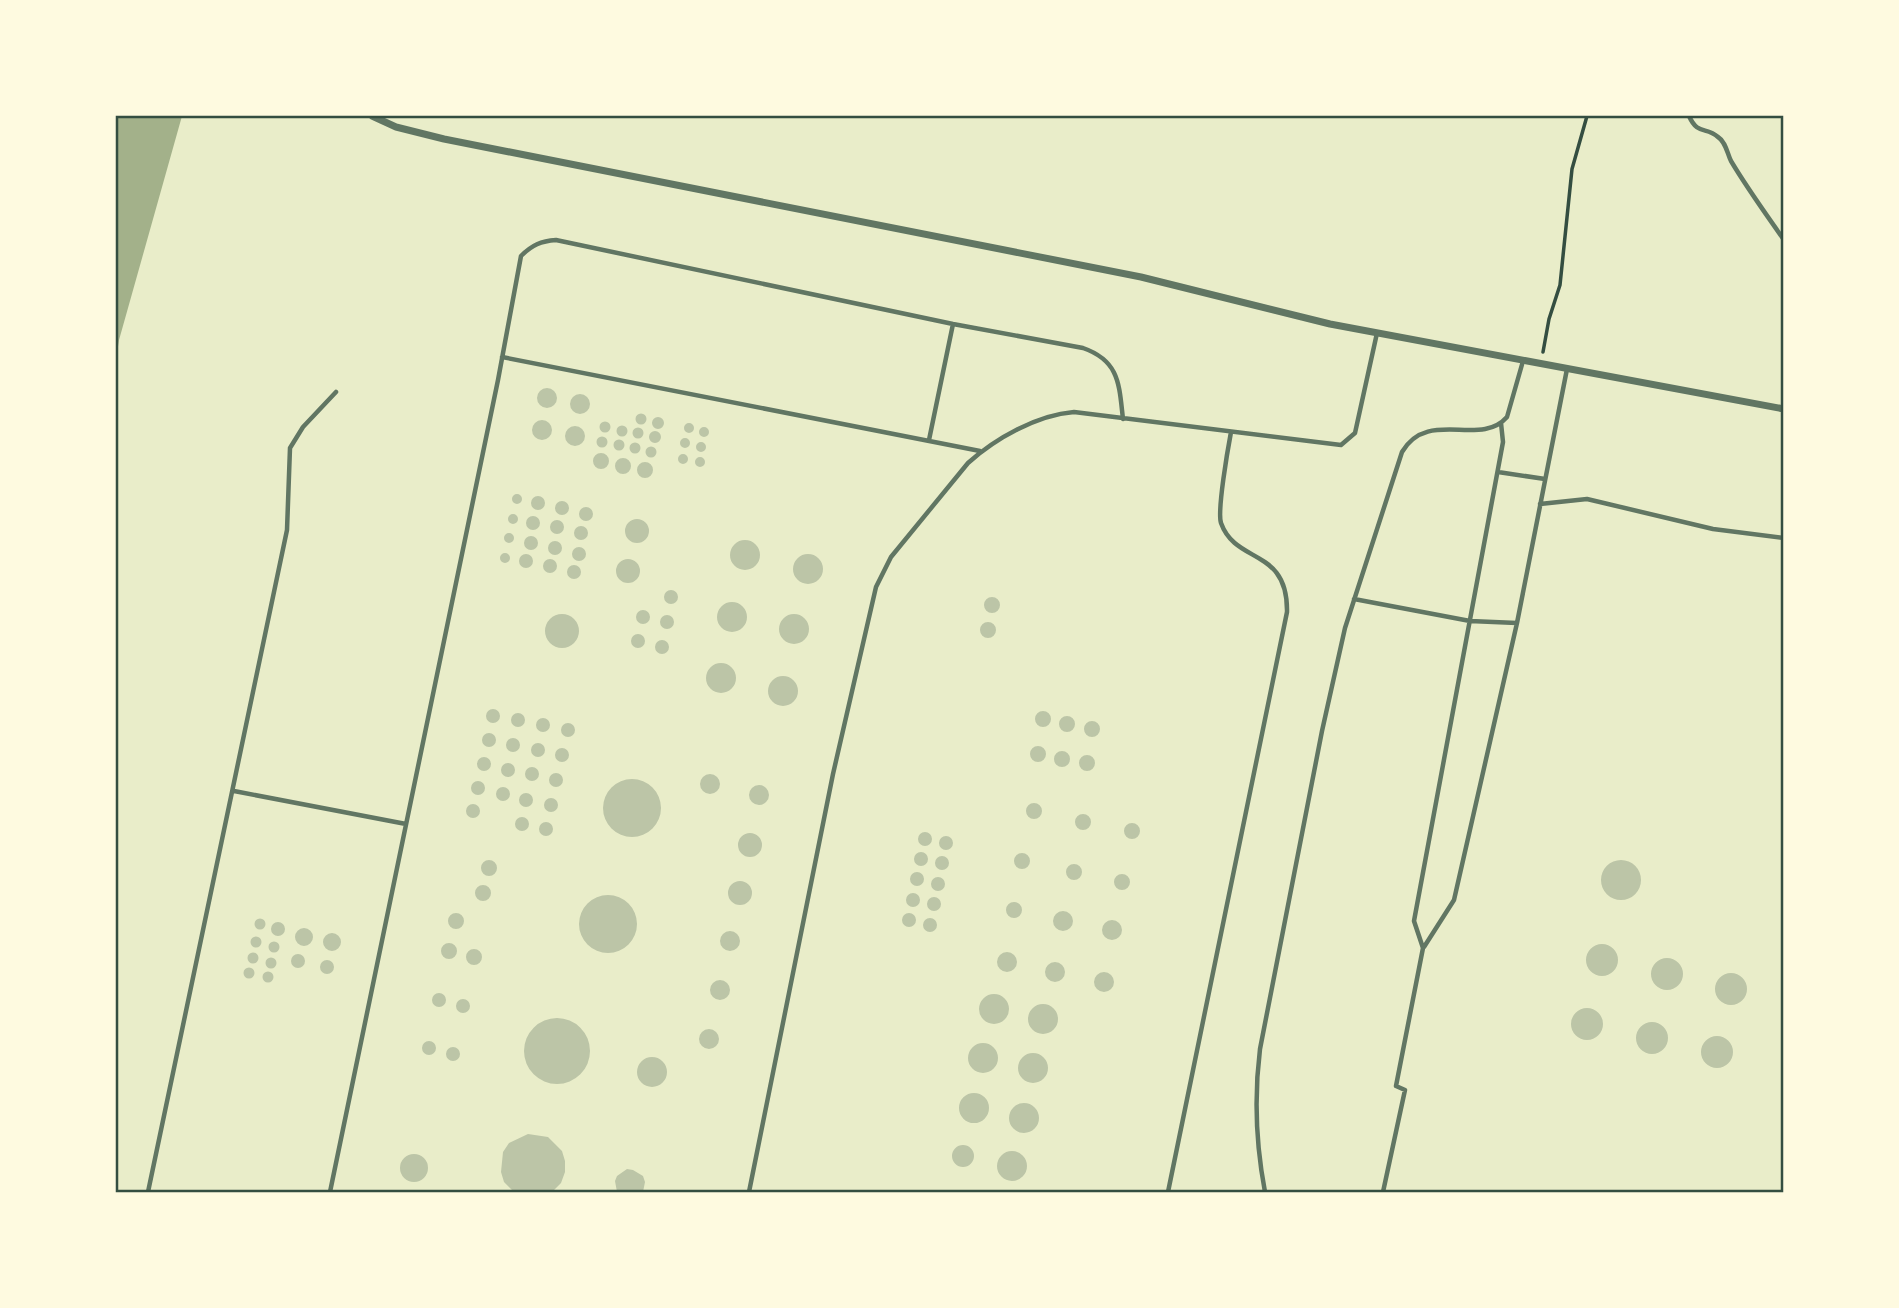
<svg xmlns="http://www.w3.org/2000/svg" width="1899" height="1308" viewBox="0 0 1899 1308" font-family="Jost,sans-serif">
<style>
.water{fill:#a3b18a}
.building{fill:#bcc5a7}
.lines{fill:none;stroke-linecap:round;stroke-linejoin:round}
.path{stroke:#344e41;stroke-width:3.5}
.service{stroke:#617663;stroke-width:4.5}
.minor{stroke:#617663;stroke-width:7}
.neatline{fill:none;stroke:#344e41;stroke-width:2.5}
</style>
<rect width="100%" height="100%" fill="#e9edc9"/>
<path class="water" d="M116 116H182L119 340 116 360Z"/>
<path class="building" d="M537 398a10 10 0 1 1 20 0a10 10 0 1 1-20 0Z
M570 404a10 10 0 1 1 20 0a10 10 0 1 1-20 0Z
M635.5 419a5.5 5.5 0 1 1 11 0a5.5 5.5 0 1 1-11 0Z
M652 423a6 6 0 1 1 12 0a6 6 0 1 1-12 0Z
M532 430a10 10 0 1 1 20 0a10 10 0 1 1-20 0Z
M599.5 427a5.5 5.5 0 1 1 11 0a5.5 5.5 0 1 1-11 0Z
M684 428a5 5 0 1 1 10 0a5 5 0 1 1-10 0Z
M616.5 431a5.5 5.5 0 1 1 11 0a5.5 5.5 0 1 1-11 0Z
M565 436a10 10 0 1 1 20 0a10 10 0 1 1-20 0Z
M699 432a5 5 0 1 1 10 0a5 5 0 1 1-10 0Z
M632.5 433a5.5 5.5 0 1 1 11 0a5.5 5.5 0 1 1-11 0Z
M649 437a6 6 0 1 1 12 0a6 6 0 1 1-12 0Z
M596.5 442a5.5 5.5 0 1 1 11 0a5.5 5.5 0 1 1-11 0Z
M680 443a5 5 0 1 1 10 0a5 5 0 1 1-10 0Z
M613.5 445a5.5 5.5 0 1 1 11 0a5.5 5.5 0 1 1-11 0Z
M696 447a5 5 0 1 1 10 0a5 5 0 1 1-10 0Z
M629.5 448a5.5 5.5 0 1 1 11 0a5.5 5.5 0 1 1-11 0Z
M645.5 452a5.5 5.5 0 1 1 11 0a5.5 5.5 0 1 1-11 0Z
M593 461a8 8 0 1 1 16 0a8 8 0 1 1-16 0Z
M678 459a5 5 0 1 1 10 0a5 5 0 1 1-10 0Z
M695 462a5 5 0 1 1 10 0a5 5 0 1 1-10 0Z
M615 466a8 8 0 1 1 16 0a8 8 0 1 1-16 0Z
M637 470a8 8 0 1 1 16 0a8 8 0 1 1-16 0Z
M512 499a5 5 0 1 1 10 0a5 5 0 1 1-10 0Z
M531 503a7 7 0 1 1 14 0a7 7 0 1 1-14 0Z
M555 508a7 7 0 1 1 14 0a7 7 0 1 1-14 0Z
M579 514a7 7 0 1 1 14 0a7 7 0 1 1-14 0Z
M508 519a5 5 0 1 1 10 0a5 5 0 1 1-10 0Z
M526 523a7 7 0 1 1 14 0a7 7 0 1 1-14 0Z
M625 531a12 12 0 1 1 24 0a12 12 0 1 1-24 0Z
M550 527a7 7 0 1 1 14 0a7 7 0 1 1-14 0Z
M574 533a7 7 0 1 1 14 0a7 7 0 1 1-14 0Z
M504 538a5 5 0 1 1 10 0a5 5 0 1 1-10 0Z
M524 543a7 7 0 1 1 14 0a7 7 0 1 1-14 0Z
M730 555a15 15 0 1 1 30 0a15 15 0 1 1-30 0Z
M548 548a7 7 0 1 1 14 0a7 7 0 1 1-14 0Z
M572 554a7 7 0 1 1 14 0a7 7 0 1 1-14 0Z
M500 558a5 5 0 1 1 10 0a5 5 0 1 1-10 0Z
M519 561a7 7 0 1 1 14 0a7 7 0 1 1-14 0Z
M793 569a15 15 0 1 1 30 0a15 15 0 1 1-30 0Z
M543 566a7 7 0 1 1 14 0a7 7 0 1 1-14 0Z
M616 571a12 12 0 1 1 24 0a12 12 0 1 1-24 0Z
M567 572a7 7 0 1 1 14 0a7 7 0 1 1-14 0Z
M664 597a7 7 0 1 1 14 0a7 7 0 1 1-14 0Z
M984 605a8 8 0 1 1 16 0a8 8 0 1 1-16 0Z
M717 617a15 15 0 1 1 30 0a15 15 0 1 1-30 0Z
M636 617a7 7 0 1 1 14 0a7 7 0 1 1-14 0Z
M545 631a17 17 0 1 1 34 0a17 17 0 1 1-34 0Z
M779 629a15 15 0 1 1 30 0a15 15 0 1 1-30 0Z
M660 622a7 7 0 1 1 14 0a7 7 0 1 1-14 0Z
M980 630a8 8 0 1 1 16 0a8 8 0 1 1-16 0Z
M631 641a7 7 0 1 1 14 0a7 7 0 1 1-14 0Z
M655 647a7 7 0 1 1 14 0a7 7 0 1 1-14 0Z
M706 678a15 15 0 1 1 30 0a15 15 0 1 1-30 0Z
M768 691a15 15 0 1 1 30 0a15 15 0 1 1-30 0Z
M486 716a7 7 0 1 1 14 0a7 7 0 1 1-14 0Z
M1035 719a8 8 0 1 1 16 0a8 8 0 1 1-16 0Z
M511 720a7 7 0 1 1 14 0a7 7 0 1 1-14 0Z
M1059 724a8 8 0 1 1 16 0a8 8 0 1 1-16 0Z
M536 725a7 7 0 1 1 14 0a7 7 0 1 1-14 0Z
M1084 729a8 8 0 1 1 16 0a8 8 0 1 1-16 0Z
M561 730a7 7 0 1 1 14 0a7 7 0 1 1-14 0Z
M482 740a7 7 0 1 1 14 0a7 7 0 1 1-14 0Z
M506 745a7 7 0 1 1 14 0a7 7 0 1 1-14 0Z
M531 750a7 7 0 1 1 14 0a7 7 0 1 1-14 0Z
M1030 754a8 8 0 1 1 16 0a8 8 0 1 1-16 0Z
M555 755a7 7 0 1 1 14 0a7 7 0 1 1-14 0Z
M1054 759a8 8 0 1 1 16 0a8 8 0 1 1-16 0Z
M1079 763a8 8 0 1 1 16 0a8 8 0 1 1-16 0Z
M477 764a7 7 0 1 1 14 0a7 7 0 1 1-14 0Z
M501 770a7 7 0 1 1 14 0a7 7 0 1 1-14 0Z
M525 774a7 7 0 1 1 14 0a7 7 0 1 1-14 0Z
M549 780a7 7 0 1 1 14 0a7 7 0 1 1-14 0Z
M700 784a10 10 0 1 1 20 0a10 10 0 1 1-20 0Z
M603 808a29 29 0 1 1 58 0a29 29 0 1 1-58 0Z
M471 788a7 7 0 1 1 14 0a7 7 0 1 1-14 0Z
M749 795a10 10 0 1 1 20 0a10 10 0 1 1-20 0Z
M496 794a7 7 0 1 1 14 0a7 7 0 1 1-14 0Z
M519 800a7 7 0 1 1 14 0a7 7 0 1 1-14 0Z
M544 805a7 7 0 1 1 14 0a7 7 0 1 1-14 0Z
M1026 811a8 8 0 1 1 16 0a8 8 0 1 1-16 0Z
M466 811a7 7 0 1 1 14 0a7 7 0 1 1-14 0Z
M1075 822a8 8 0 1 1 16 0a8 8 0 1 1-16 0Z
M515 824a7 7 0 1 1 14 0a7 7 0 1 1-14 0Z
M539 829a7 7 0 1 1 14 0a7 7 0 1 1-14 0Z
M1124 831a8 8 0 1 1 16 0a8 8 0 1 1-16 0Z
M918 839a7 7 0 1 1 14 0a7 7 0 1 1-14 0Z
M738 845a12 12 0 1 1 24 0a12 12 0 1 1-24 0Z
M939 843a7 7 0 1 1 14 0a7 7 0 1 1-14 0Z
M914 859a7 7 0 1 1 14 0a7 7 0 1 1-14 0Z
M1014 861a8 8 0 1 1 16 0a8 8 0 1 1-16 0Z
M935 863a7 7 0 1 1 14 0a7 7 0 1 1-14 0Z
M481 868a8 8 0 1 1 16 0a8 8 0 1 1-16 0Z
M1601 880a20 20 0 1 1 40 0a20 20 0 1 1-40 0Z
M1066 872a8 8 0 1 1 16 0a8 8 0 1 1-16 0Z
M910 879a7 7 0 1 1 14 0a7 7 0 1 1-14 0Z
M1114 882a8 8 0 1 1 16 0a8 8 0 1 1-16 0Z
M931 884a7 7 0 1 1 14 0a7 7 0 1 1-14 0Z
M728 893a12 12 0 1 1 24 0a12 12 0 1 1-24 0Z
M475 893a8 8 0 1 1 16 0a8 8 0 1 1-16 0Z
M906 900a7 7 0 1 1 14 0a7 7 0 1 1-14 0Z
M579 924a29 29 0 1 1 58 0a29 29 0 1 1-58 0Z
M927 904a7 7 0 1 1 14 0a7 7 0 1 1-14 0Z
M1006 910a8 8 0 1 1 16 0a8 8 0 1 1-16 0Z
M1053 921a10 10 0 1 1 20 0a10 10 0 1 1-20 0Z
M448 921a8 8 0 1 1 16 0a8 8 0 1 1-16 0Z
M902 920a7 7 0 1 1 14 0a7 7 0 1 1-14 0Z
M923 925a7 7 0 1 1 14 0a7 7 0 1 1-14 0Z
M254.5 924a5.5 5.5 0 1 1 11 0a5.5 5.5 0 1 1-11 0Z
M1102 930a10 10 0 1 1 20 0a10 10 0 1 1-20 0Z
M271 929a7 7 0 1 1 14 0a7 7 0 1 1-14 0Z
M295 937a9 9 0 1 1 18 0a9 9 0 1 1-18 0Z
M720 941a10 10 0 1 1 20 0a10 10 0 1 1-20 0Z
M323 942a9 9 0 1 1 18 0a9 9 0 1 1-18 0Z
M250.5 942a5.5 5.5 0 1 1 11 0a5.5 5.5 0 1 1-11 0Z
M268.5 947a5.5 5.5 0 1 1 11 0a5.5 5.5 0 1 1-11 0Z
M441 951a8 8 0 1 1 16 0a8 8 0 1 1-16 0Z
M1586 960a16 16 0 1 1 32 0a16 16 0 1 1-32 0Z
M466 957a8 8 0 1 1 16 0a8 8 0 1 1-16 0Z
M997 962a10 10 0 1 1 20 0a10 10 0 1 1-20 0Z
M247.5 958a5.5 5.5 0 1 1 11 0a5.5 5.5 0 1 1-11 0Z
M291 961a7 7 0 1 1 14 0a7 7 0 1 1-14 0Z
M265.5 963a5.5 5.5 0 1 1 11 0a5.5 5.5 0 1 1-11 0Z
M1651 974a16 16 0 1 1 32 0a16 16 0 1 1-32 0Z
M320 967a7 7 0 1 1 14 0a7 7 0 1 1-14 0Z
M1045 972a10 10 0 1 1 20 0a10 10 0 1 1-20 0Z
M243.5 973a5.5 5.5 0 1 1 11 0a5.5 5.5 0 1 1-11 0Z
M262.5 977a5.5 5.5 0 1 1 11 0a5.5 5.5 0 1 1-11 0Z
M1094 982a10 10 0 1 1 20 0a10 10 0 1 1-20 0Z
M1715 989a16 16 0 1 1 32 0a16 16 0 1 1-32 0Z
M710 990a10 10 0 1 1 20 0a10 10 0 1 1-20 0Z
M432 1000a7 7 0 1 1 14 0a7 7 0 1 1-14 0Z
M979 1009a15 15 0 1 1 30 0a15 15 0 1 1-30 0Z
M456 1006a7 7 0 1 1 14 0a7 7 0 1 1-14 0Z
M1028 1019a15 15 0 1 1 30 0a15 15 0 1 1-30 0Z
M1571 1024a16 16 0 1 1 32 0a16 16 0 1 1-32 0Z
M524 1051a33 33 0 1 1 66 0a33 33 0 1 1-66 0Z
M1636 1038a16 16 0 1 1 32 0a16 16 0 1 1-32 0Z
M699 1039a10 10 0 1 1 20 0a10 10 0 1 1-20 0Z
M1701 1052a16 16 0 1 1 32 0a16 16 0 1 1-32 0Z
M422 1048a7 7 0 1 1 14 0a7 7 0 1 1-14 0Z
M968 1058a15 15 0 1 1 30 0a15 15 0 1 1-30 0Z
M446 1054a7 7 0 1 1 14 0a7 7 0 1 1-14 0Z
M1018 1068a15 15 0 1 1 30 0a15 15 0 1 1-30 0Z
M637 1072a15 15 0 1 1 30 0a15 15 0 1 1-30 0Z
M959 1108a15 15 0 1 1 30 0a15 15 0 1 1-30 0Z
M1009 1118a15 15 0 1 1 30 0a15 15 0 1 1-30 0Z
M528 1134 548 1137 562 1151 565 1161V1172L561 1183 552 1192H514L504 1182 501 1172 503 1152 509 1143Z
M952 1156a11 11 0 1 1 22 0a11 11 0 1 1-22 0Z
M997 1166a15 15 0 1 1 30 0a15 15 0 1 1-30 0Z
M400 1168a14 14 0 1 1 28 0a14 14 0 1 1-28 0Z
M627 1169 633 1170 643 1176 645 1182 643 1192H617L615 1181 617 1176Z"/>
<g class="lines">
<path class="path" d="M1543 352 1549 319 1560 285 1572 169 1587 116"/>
<path class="service" d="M1689 116C1698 136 1706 126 1718 137 1726 142 1727 153 1731 161 1747 188 1766 214 1784 240
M502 357 980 451
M929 440 953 324
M1498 472 1545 479
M1540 504 1587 499 1713 529 1784 538
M1354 599 1470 621 1517 623
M234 791 406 824
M1424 947 1454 900 1517 623 1567 369
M148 1192 287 530 290 448 303 427 336 392
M330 1192 498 380 521 256C532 245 541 241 556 240L953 324 1083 348C1120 361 1119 385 1123 419
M749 1192 833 774 876 587 891 557 968 463C996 438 1037 415 1074 412L1341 445 1355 433 1377 333
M1168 1192 1287 612C1288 547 1236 565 1221 523 1217 511 1228 448 1231 432
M1265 1192C1256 1145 1254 1097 1260 1049L1322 731 1345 628 1402 452C1428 408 1480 448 1507 417L1523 361
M1383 1192 1405 1090 1396 1086 1423 948 1414 921 1503 442 1501 423"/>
<path class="minor" d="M372 116 396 127 444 139 1141 277 1330 324 1784 409"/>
</g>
<rect width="1899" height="1308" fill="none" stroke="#fefae0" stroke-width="234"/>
<rect x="117" y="117" width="1665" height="1074" class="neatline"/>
</svg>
